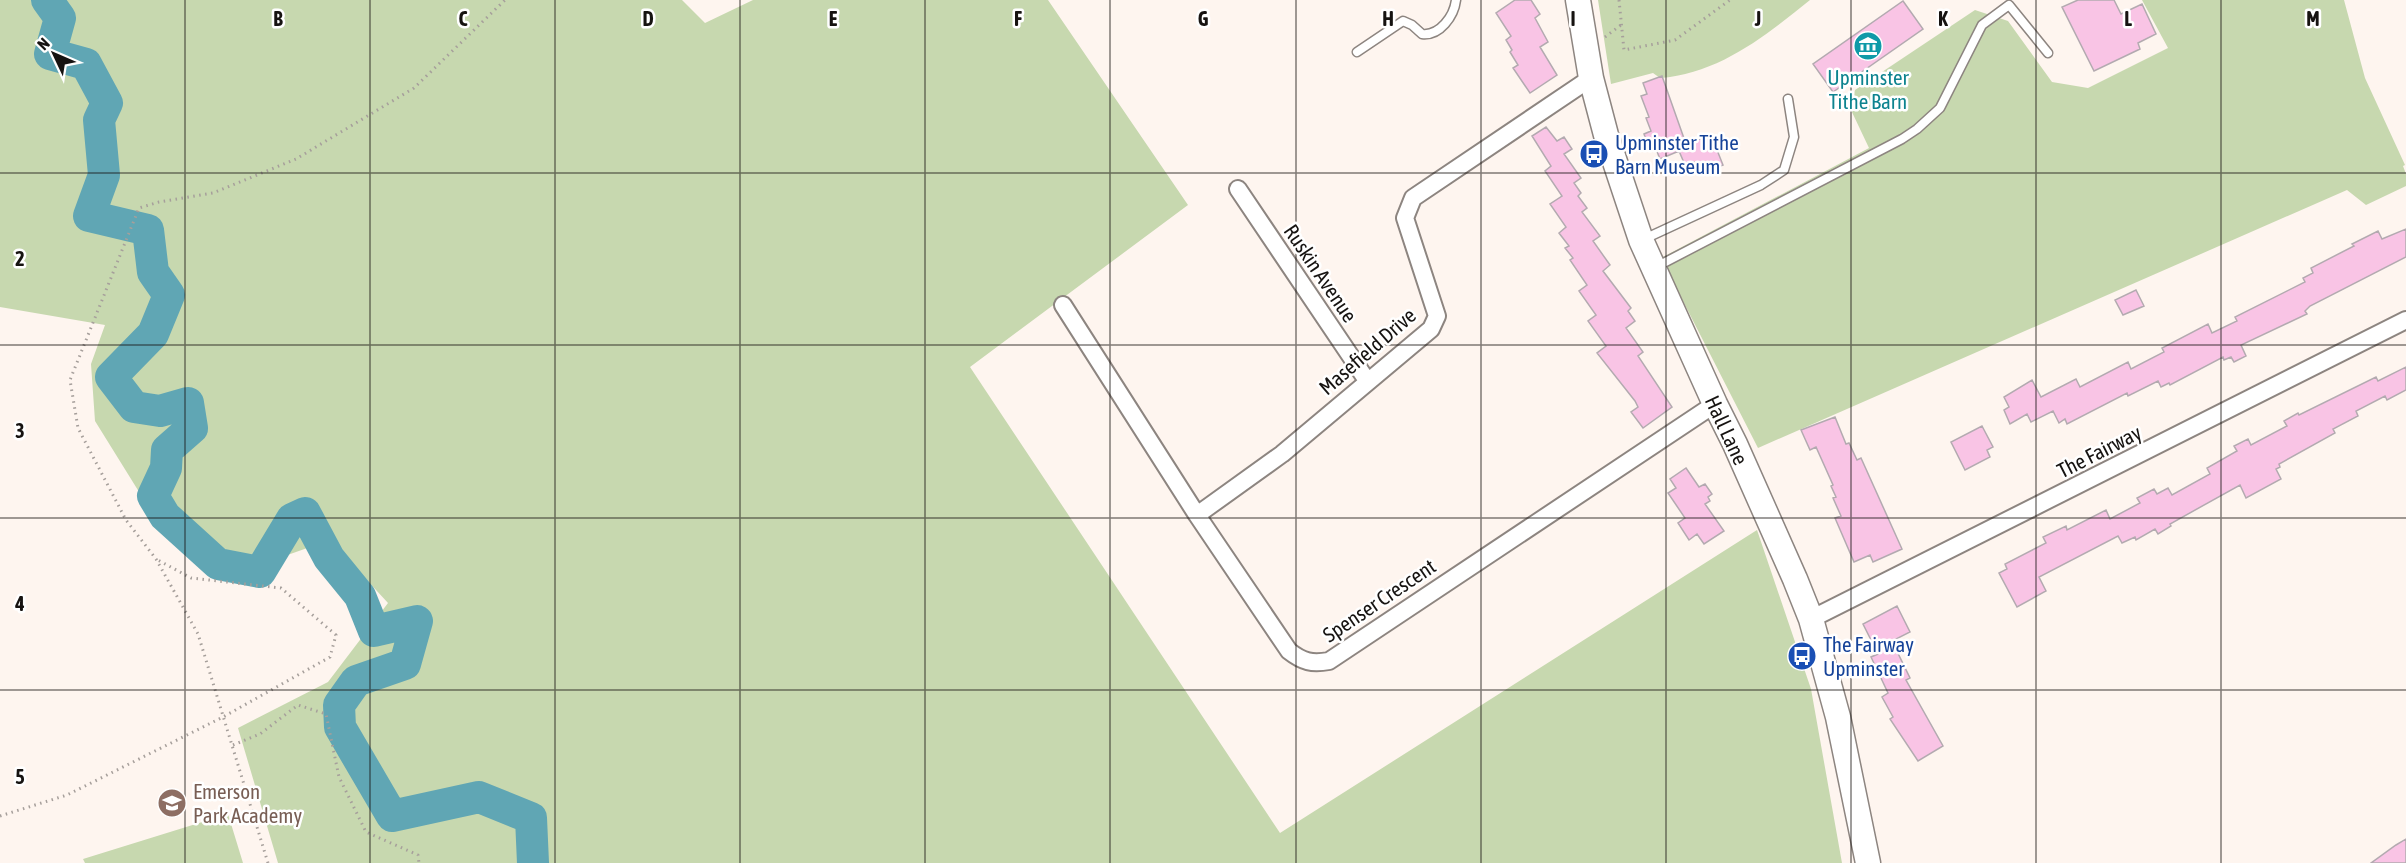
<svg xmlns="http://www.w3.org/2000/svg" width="2406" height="863" viewBox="0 0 2406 863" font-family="'Asap Condensed',sans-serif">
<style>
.green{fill:#c7d8af}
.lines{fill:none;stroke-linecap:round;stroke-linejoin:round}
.river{stroke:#60a6b4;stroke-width:32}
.building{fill:#f9c4e5;stroke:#b3aab0;stroke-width:1.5}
.lane-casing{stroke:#8d8580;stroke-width:11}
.street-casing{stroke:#8d8580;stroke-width:20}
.secondary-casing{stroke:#8d8580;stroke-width:27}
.path{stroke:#a69f9b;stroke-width:3;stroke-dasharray:1.5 4.5;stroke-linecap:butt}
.lane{stroke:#fff;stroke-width:8}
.street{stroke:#fff;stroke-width:16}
.secondary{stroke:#fff;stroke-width:24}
.grid{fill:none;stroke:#161311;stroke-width:1.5;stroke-opacity:0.55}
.labels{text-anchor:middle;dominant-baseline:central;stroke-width:5;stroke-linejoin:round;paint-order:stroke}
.culture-label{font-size:21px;fill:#0d838f;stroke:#fff}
.transit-label{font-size:21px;fill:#164399;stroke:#fff;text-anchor:start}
.street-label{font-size:21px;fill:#161311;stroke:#fff}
.education-label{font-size:21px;fill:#785e54;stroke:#fff;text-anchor:start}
.grid-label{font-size:20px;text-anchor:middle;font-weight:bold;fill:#161311;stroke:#fff;stroke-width:5;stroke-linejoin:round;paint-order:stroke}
</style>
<rect width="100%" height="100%" fill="#fef5ef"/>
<path class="green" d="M0 0H682L705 23 753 0H1048L1188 205 970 367 1280 833 1757 530 1811 689 1842 863H278L238 728 328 682 388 603 330 540 262 564 203 552 154 516 95 421 91 364 105 325 0 307Z
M1598 0H1810C1765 36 1720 73 1660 78L1653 73 1611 84Z
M2142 0H2344L2365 78 2405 165 2403 166 2406 174V186L2366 205 2347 190 1758 448 1661 258 1869 148 1851 110 1855 90 1975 10 2008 21 2052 82 2088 88 2168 48Z
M228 814 243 863H85L83 859Z"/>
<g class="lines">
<path class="river" d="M47 0 60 18 50 54 86 64 107 103 99 120 104 175 89 216 148 230 153 272 169 295 153 334 111 377 134 407 160 411 188 403 192 428 167 450 166 468 153 496 165 516 218 564 260 572 292 519 305 513 329 558 360 596 374 631 417 621 405 664 356 681 339 705 340 727 392 816 479 797 531 818 533 863"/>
</g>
<path class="building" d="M1515 0H1531L1540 14 1535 18 1548 42 1540 47 1557 75 1530 93 1513 68 1518 65 1510 52 1512 50 1506 40 1511 36 1496 13Z
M2078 0H2114L2121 14 2142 4 2156 34 2138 43 2140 49 2094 71 2062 7Z
M1903 1 1923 29 1833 92 1813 64Z
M1662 76 1686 144 1711 135 1723 165 1707 171 1703 163 1696 166 1694 162 1685 165 1679 151 1660 159 1656 149 1650 151 1644 134 1651 131 1646 118 1649 117 1641 96 1647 94 1643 83Z
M1546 127 1557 141 1564 137 1572 149 1564 154 1581 178 1574 183 1581 193 1578 196 1587 208 1582 212 1600 236 1593 241 1610 265 1603 271 1631 308 1628 311 1635 321 1626 328 1643 352 1638 356 1672 407 1643 428 1631 412 1638 407 1635 401 1597 353 1606 346 1588 321 1596 315 1579 291 1587 285 1570 260 1573 258 1565 248 1569 246 1559 233 1566 227 1550 204 1562 196 1545 171 1551 166 1532 136Z
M2406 229V257L2310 306 2305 311 2307 314 2241 345 2246 356 2234 362 2231 357 2224 360 2223 357 2170 385 2169 383 2161 387 2158 381 2128 396 2127 393 2067 424 2065 419 2059 423 2053 411 2031 422 2027 414 2010 424 2004 410 2009 407 2004 397 2032 380 2041 397 2076 379 2080 387 2128 362 2131 369 2164 352 2162 348 2208 324 2212 333 2237 321 2235 317 2305 282 2303 278 2313 273 2311 268 2354 246 2352 244 2378 231 2382 239Z
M2136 290 2144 306 2123 315 2115 300Z
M2406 367V390L2387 400 2385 396 2356 411 2358 416 2333 429 2335 433 2279 464 2280 467 2276 469 2281 479 2246 498 2240 485 2170 524 2171 526 2158 534 2155 529 2136 540 2135 537 2122 543 2118 536 2039 577 2046 591 2017 607 1999 573 2007 569 2005 564 2046 543 2043 537 2066 526 2067 530 2106 510 2110 519 2140 503 2137 498 2154 489 2157 494 2168 488 2172 495 2210 474 2207 468 2237 451 2234 446 2248 439 2251 445 2287 426 2284 421 2298 413 2299 415 2376 377 2378 381Z
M1835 417 1846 444 1849 443 1857 460 1861 458 1902 549 1873 562 1870 555 1854 562 1835 518 1841 516 1833 498 1836 497 1831 486 1833 485 1816 447 1810 450 1801 430Z
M1982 426 1993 447 1987 450 1990 457 1965 470 1951 442Z
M1686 468 1699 487 1705 484 1712 494 1708 497 1710 501 1705 504 1724 531 1704 544 1697 534 1689 540 1678 523 1685 518 1668 493 1676 488 1670 479Z
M1897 606 1910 632 1892 641 1910 678 1906 680 1943 746 1918 761 1890 719 1893 717 1882 697 1888 693 1871 657 1878 654 1863 624Z
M2406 839V863H2371L2396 845Z"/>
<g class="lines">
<g class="lane-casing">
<path id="lane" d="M1357 52 1403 21 1412 25 1422 34C1440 36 1454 16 1456 0
M1642 240 1761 185 1784 170 1794 137 1788 99
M1654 268 1902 139 1917 129 1940 108 1982 25 2009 5 2048 53"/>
</g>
<g class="street-casing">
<path id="street" d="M1238 189 1368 382
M1063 305 1197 515 1289 651C1303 662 1312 664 1329 661L1715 404
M1197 515 1282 454 1431 329 1437 316 1405 218 1413 198 1591 78
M1811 619 2406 320"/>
</g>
<g class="secondary-casing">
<path id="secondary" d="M1578 0 1591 78 1606 135 1641 240 1715 404 1735 444 1795 579 1811 619 1838 717 1868 863"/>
</g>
<path class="path" d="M1619 0 1624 50 1675 40 1730 0
M1605 37 1621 25
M233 745 260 734 298 705 326 714 339 777 366 832 418 855 419 863
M0 816 67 795 223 717 330 657 336 635 281 588 191 578 156 559
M268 863 198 634 156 559 126 520 78 428 70 380 139 208 159 202 213 193 296 159 414 88 505 0"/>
<use href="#lane" class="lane"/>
<use href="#street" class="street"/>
<use href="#secondary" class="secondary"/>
</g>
<path class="grid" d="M185 0V863M370 0V863M555 0V863M740 0V863M925 0V863M1110 0V863M1296 0V863M1481 0V863M1666 0V863M1851 0V863M2036 0V863M2221 0V863M0 173H2406M0 345H2406M0 518H2406M0 690H2406"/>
<defs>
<g id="museum-disc" transform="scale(1.5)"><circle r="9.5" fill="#0f9aa8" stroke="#fff"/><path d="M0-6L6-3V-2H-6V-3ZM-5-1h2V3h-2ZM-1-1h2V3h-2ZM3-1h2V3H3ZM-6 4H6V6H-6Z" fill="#fff"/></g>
<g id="bus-disc" transform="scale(1.5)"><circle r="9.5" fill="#1a4fb4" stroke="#fff"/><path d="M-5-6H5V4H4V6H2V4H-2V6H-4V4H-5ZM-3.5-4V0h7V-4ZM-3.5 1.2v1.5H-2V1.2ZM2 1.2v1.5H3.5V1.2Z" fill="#fff"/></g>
<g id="school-disc" transform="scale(1.5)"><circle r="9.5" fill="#8d6e63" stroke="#fff"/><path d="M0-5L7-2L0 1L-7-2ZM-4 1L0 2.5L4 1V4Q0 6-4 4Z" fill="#fff"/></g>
</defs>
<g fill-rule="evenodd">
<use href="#museum-disc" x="1868" y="46"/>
<use href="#bus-disc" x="1594" y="154"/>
<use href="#bus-disc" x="1802" y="656"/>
<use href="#school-disc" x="172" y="803"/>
</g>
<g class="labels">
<g class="culture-label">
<text x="1868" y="77">Upminster<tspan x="1868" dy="24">Tithe Barn</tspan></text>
</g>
<g class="transit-label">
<text x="1615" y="142">Upminster Tithe<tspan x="1615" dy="24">Barn Museum</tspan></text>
<text x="1823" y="644">The Fairway<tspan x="1823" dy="24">Upminster</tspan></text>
</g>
<g class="street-label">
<text transform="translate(1321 273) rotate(56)">Ruskin Avenue</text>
<text transform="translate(1367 351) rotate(-41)">Masefield Drive</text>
<text transform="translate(1727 430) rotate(65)">Hall Lane</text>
<text transform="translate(2099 451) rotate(-27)">The Fairway</text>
<text transform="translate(1379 600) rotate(-34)">Spenser Crescent</text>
</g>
<g class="education-label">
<text x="193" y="791">Emerson<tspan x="193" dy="24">Park Academy</tspan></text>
</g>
</g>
<g class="grid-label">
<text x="278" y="26">B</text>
<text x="463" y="26">C</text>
<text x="648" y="26">D</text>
<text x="833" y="26">E</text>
<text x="1018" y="26">F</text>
<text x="1203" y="26">G</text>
<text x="1388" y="26">H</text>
<text x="1573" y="26">I</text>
<text x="1758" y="26">J</text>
<text x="1943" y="26">K</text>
<text x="2128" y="26">L</text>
<text x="2313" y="26">M</text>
<text x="20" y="266">2</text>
<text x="20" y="438">3</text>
<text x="20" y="611">4</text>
<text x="20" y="784">5</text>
</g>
<g transform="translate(54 54) rotate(314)" stroke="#ffffff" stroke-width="4.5" paint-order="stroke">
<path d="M0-4.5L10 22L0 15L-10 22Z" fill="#161311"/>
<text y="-9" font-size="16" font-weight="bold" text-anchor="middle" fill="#161311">N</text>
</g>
</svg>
